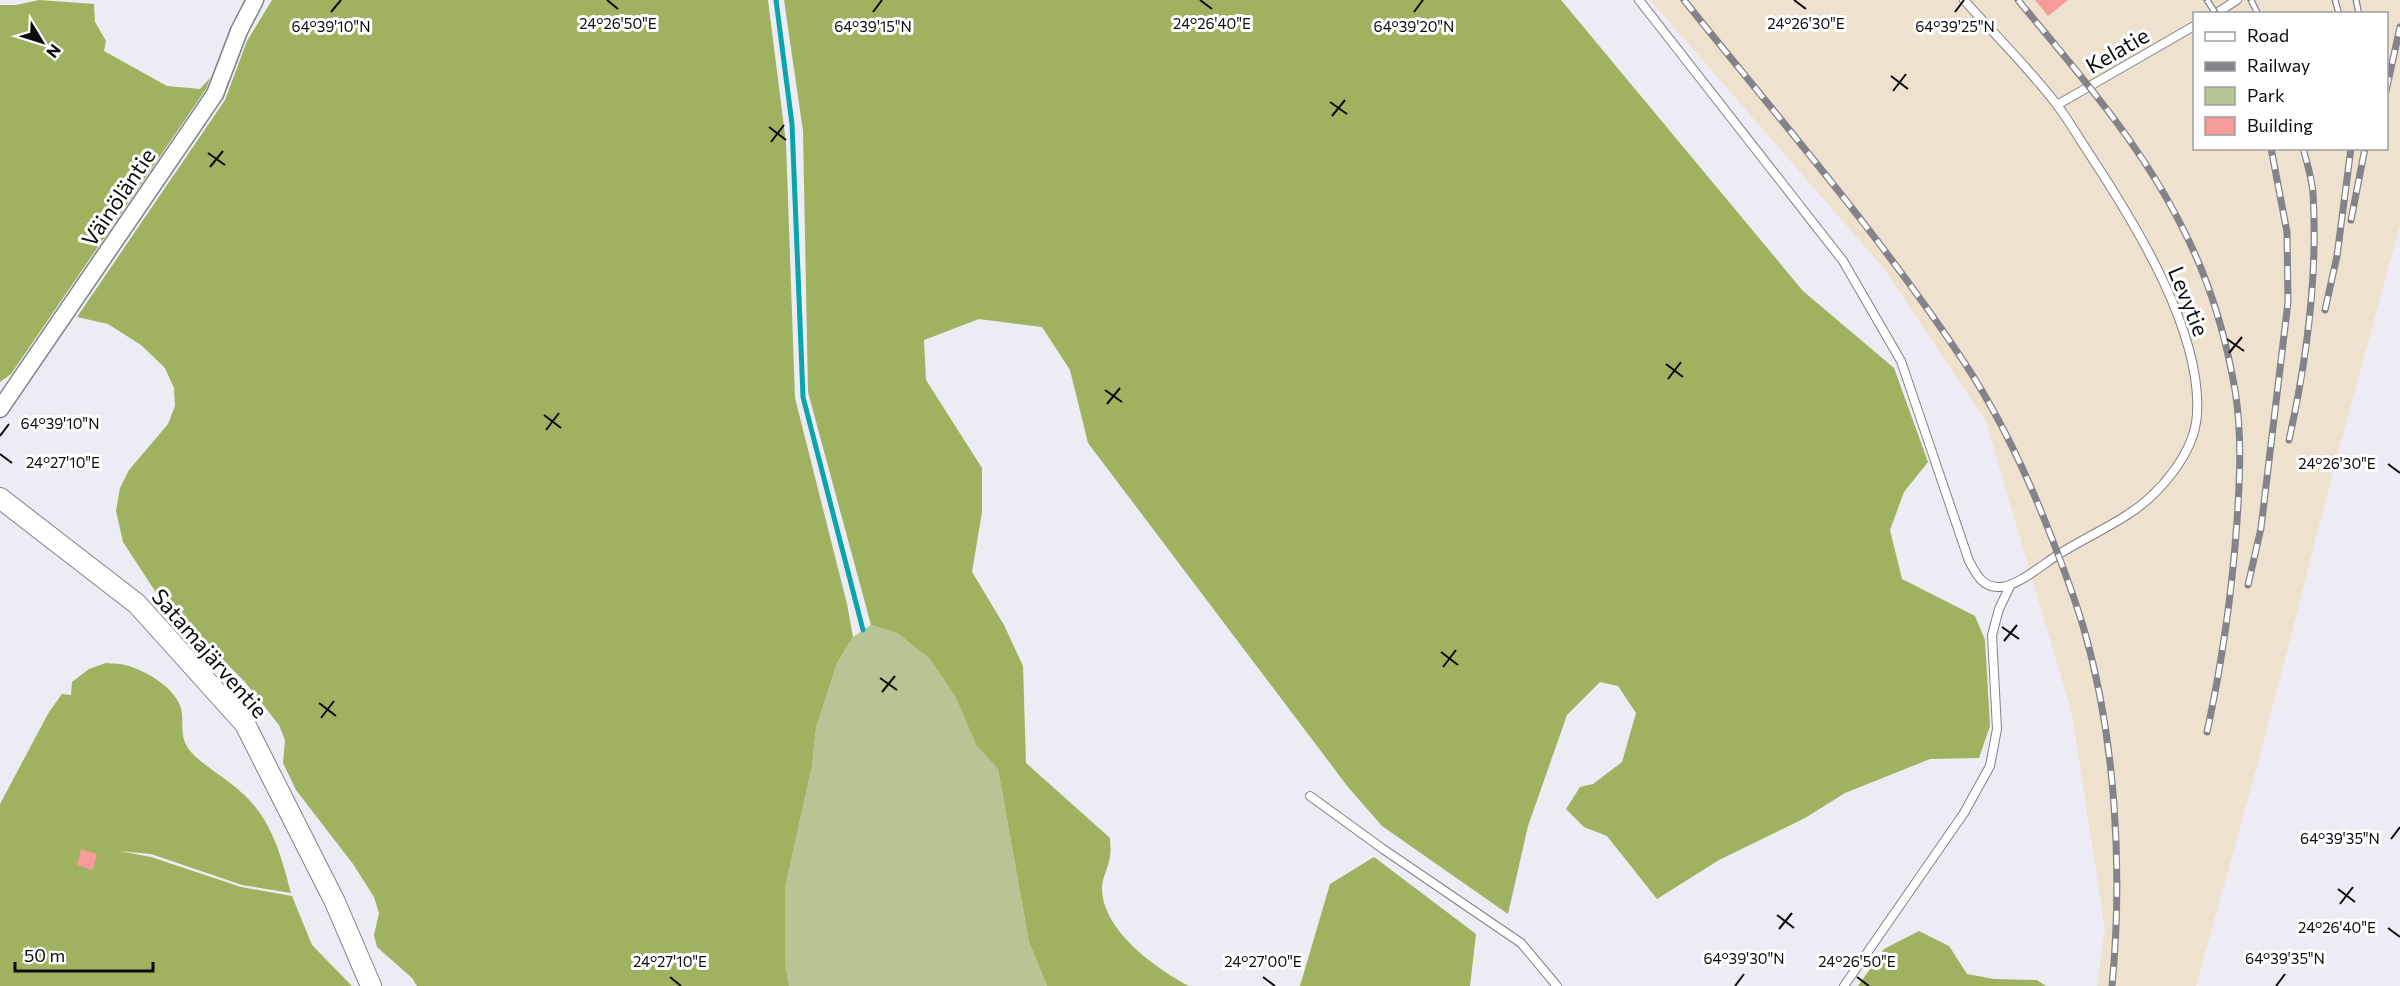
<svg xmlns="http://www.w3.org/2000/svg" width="2400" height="986" viewBox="0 0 2400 986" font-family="Commissioner,sans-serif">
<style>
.industrial{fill:#eee1cd;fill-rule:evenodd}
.green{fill:#b7c494}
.forest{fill:#9eb25f}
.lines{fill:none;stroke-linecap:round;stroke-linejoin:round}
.stream{stroke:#09a5aa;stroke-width:5}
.building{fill:#f79b9a}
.service-casing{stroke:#828088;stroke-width:10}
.minor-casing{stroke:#828088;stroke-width:19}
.tertiary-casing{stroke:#828088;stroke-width:22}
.service{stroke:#fff;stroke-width:8}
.minor{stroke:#fff;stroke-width:16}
.tertiary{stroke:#fff;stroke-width:20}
.rail-casing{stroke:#85838a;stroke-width:7}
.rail{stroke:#fff;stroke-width:4.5;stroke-dasharray:14;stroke-linecap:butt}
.ticks{fill:none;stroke:#0c0b0e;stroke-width:2}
.labels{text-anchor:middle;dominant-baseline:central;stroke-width:6;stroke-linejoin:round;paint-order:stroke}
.street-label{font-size:22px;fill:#0c0b0e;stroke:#fff}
.ticks-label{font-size:15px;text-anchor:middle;fill:#0c0b0e;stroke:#fff;stroke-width:6;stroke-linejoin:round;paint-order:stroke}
</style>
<rect width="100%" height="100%" fill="#edebf4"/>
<path class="industrial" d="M1650 0H2400V225L2335 464 2261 752 2196 986H2097L2105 929 2072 714 1986 422 1882 266ZM2194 14H2386V148H2194Z"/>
<path class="green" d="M871 625 897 633 930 659 955 696 976 745 998 769 1029 942 1047 986H789L785 962V888L812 766 816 728 837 663 853 637Z"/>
<path class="forest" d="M39 0 94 4 95 22 106 41 104 51 167 86 200 89 210 78 206 89 11 374 0 382V5H16Z
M272 0H768L786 143 795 398 847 604 853 637 837 663 816 728 812 766 785 888V962L789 986H417L412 978 377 947 374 935 379 913 374 897 353 864 296 790 283 763 285 740 279 725 245 682 157 594 123 542 116 511 120 488 129 470 168 424 175 406 174 388 165 368 141 345 108 324 77 317 225 100 247 41Z
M784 0H1561L1803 291 1894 368 1928 462 1904 492 1890 530 1902 579 1975 616 1985 640 1990 726 1979 758 1930 759 1845 793 1805 818 1719 860 1657 899 1607 836 1584 827 1566 809 1580 787 1593 784 1622 762 1636 713 1618 686 1600 682 1567 715 1528 826 1508 914 1382 826 1348 787 1088 443 1070 370 1042 327 979 319 924 340 926 380 982 468V512L972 572 1004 625 1023 666 1026 763 1110 838C1110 844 1111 850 1110 856 1109 867 1102 877 1102 888 1102 930 1155 968 1189 986H1047L1029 942 998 769 976 745 955 696 930 659 897 633 871 625 808 392 803 131Z
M106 663C112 664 119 663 125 665 145 670 179 689 182 713 183 728 180 739 191 752 205 767 226 778 241 792 272 819 281 856 291 893L242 885 151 854 119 851 151 857 241 887 292 896 312 945 352 986H0V804L49 712 62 694 71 695 72 682 89 669Z
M1374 857 1476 934 1470 986H1300L1330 884Z
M1919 931 1949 946 1967 974 1994 979 2037 980 2046 986H1858L1884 949Z"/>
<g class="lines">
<path class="stream" d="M776 0 792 124 803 397 863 630"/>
</g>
<path class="building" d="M2035 0H2068L2048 16Z
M81 849 97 854 93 870 77 865Z"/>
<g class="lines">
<g class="service-casing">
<path id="service" d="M1639 0 1843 261 1901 361 1969 561C1976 573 1981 586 1997 587 2014 589 2042 565 2056 556 2079 541 2104 530 2127 515 2159 495 2195 453 2197 414 2202 332 2136 225 2092 158 2080 140 2070 122 2057 105 2029 68 1995 35 1964 0
M2215 14 2237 0
M2057 105 2194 26
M1310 796 1383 849 1521 943 1557 986
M1844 986 1964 813 1990 766 1997 729 1992 635 1999 609 2010 586"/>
</g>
<g class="minor-casing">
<path id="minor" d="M0 409 215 94 239 31 255 0"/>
</g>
<g class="tertiary-casing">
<path id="tertiary" d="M0 498 137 604 245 724 335 902 371 986"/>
</g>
<use href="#service" class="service"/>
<use href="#minor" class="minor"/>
<use href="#tertiary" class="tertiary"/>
<g class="rail-casing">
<path id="rail" d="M1684 0C1779 119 1880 235 1964 362 1997 412 2023 466 2045 521 2059 556 2072 590 2083 626 2116 738 2123 871 2112 986
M2018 0C2079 74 2142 145 2184 231 2209 280 2226 337 2235 390 2242 433 2240 478 2237 521 2232 592 2222 663 2207 732
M2207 0 2216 14
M2251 0 2258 14
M2335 0 2339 14
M2356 0 2359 14
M2386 91 2400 27
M2351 220 2365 148
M2325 310 2337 256 2351 148
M2289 440C2307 359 2318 276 2313 193 2312 179 2307 163 2303 148
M2248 585 2261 528 2288 302 2287 232 2271 148"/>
</g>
<use href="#rail" class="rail"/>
</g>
<path class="ticks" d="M607 0 618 9M1200 0 1212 9M1794 0 1806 9M331 12 341 0M873 12 882 0M1414 12 1423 0M1955 12 1964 0M1891 76 1908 89M1893 91 1906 74M1330 102 1347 114M1332 116 1345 100M769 127 786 140M771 142 784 125M208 153 225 165M210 167 223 151M2227 339 2244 351M2229 353 2242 337M1666 364 1683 377M1668 379 1681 362M1105 390 1122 402M1107 404 1120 388M544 415 561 428M546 430 559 413M0 436 9 424M0 454 12 463M2388 464 2400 473M2002 627 2019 639M2004 641 2017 625M1441 652 1458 665M1443 667 1456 650M880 678 897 690M882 692 895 676M319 703 336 716M321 718 334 701M2391 839 2400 827M2338 889 2355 902M2340 904 2353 887M1777 915 1794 928M2388 928 2400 937M1779 929 1792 913M670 977 681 986M1263 977 1275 986M1857 977 1869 986M1735 986 1744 974M2276 986 2285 974"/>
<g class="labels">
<g class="street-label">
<text transform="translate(2117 50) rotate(-30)">Kelatie</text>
<text transform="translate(118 197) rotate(-56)">Väinöläntie</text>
<text transform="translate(2189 301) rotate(68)">Levytie</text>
<text transform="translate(210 653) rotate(49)">Satamajärventie</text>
</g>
</g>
<g class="ticks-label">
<text x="618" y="29">24°26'50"E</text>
<text x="1212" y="29">24°26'40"E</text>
<text x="1806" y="29">24°26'30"E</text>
<text x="331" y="32">64°39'10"N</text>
<text x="873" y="32">64°39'15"N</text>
<text x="1414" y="32">64°39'20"N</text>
<text x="1955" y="32">64°39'25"N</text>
<text x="60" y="429">64°39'10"N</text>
<text x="63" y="468">24°27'10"E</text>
<text x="2337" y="469">24°26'30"E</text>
<text x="2340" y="844">64°39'35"N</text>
<text x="2337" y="933">24°26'40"E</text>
<text x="1744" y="964">64°39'30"N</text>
<text x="2285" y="964">64°39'35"N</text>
<text x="670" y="967">24°27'10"E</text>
<text x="1263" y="967">24°27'00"E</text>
<text x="1857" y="967">24°26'50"E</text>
</g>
<rect x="2193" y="12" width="195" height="138" fill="#ffffff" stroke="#9e9d9f" stroke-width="1.5"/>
<rect x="2205" y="32" width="30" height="9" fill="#ffffff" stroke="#9e9d9f" stroke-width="1.5"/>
<text x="2247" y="42" font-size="18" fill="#0c0b0e">Road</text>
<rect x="2205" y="62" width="30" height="9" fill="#85838a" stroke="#9e9d9f" stroke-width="1.5"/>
<text x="2247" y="72" font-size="18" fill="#0c0b0e">Railway</text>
<rect x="2205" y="87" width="30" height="18" fill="#b7c494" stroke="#9e9d9f" stroke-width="1.5"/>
<text x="2247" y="102" font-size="18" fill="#0c0b0e">Park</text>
<rect x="2205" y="117" width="30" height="18" fill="#f79b9a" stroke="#9e9d9f" stroke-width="1.5"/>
<text x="2247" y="132" font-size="18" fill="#0c0b0e">Building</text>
<g transform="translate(42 42) rotate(128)" stroke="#ffffff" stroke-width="4.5" paint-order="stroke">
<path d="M0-4.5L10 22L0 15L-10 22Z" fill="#0c0b0e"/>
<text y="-9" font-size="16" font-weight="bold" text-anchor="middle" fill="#0c0b0e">N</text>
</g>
<path d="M15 962v9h138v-9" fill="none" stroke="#0c0b0e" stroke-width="3"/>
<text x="24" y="962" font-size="18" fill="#0c0b0e" stroke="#ffffff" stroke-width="4.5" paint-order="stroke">50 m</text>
</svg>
